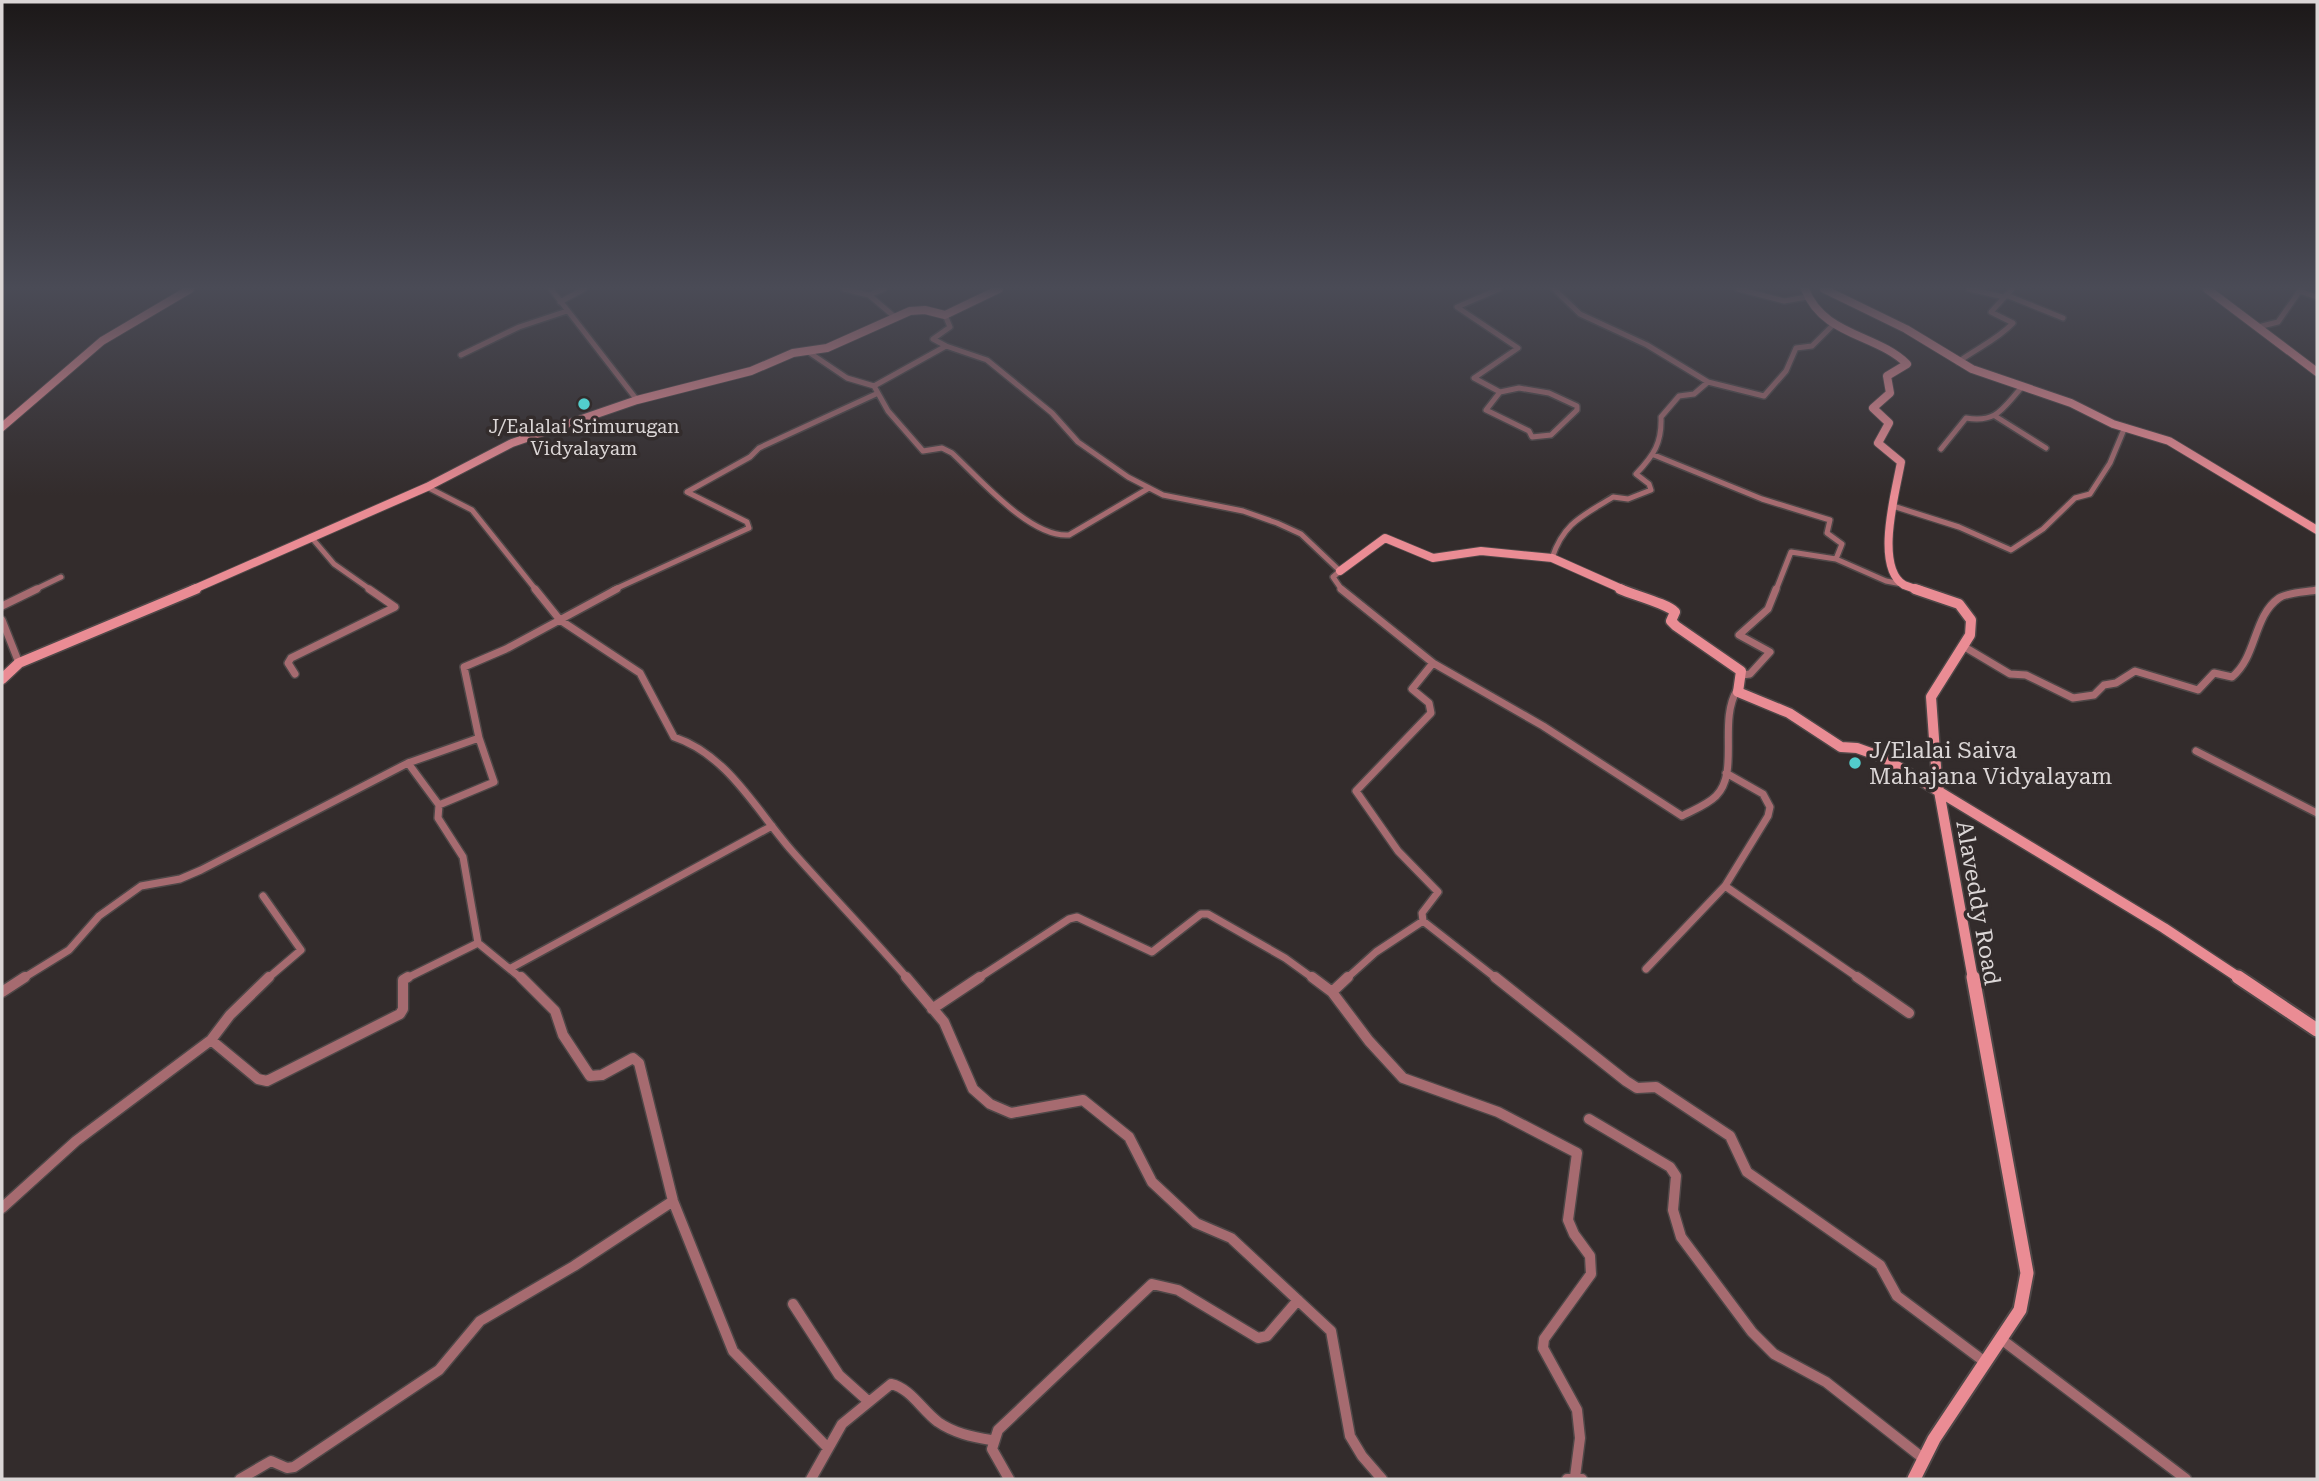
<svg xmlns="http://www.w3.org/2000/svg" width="2319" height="1481" viewBox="0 0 2319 1481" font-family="'Roboto Serif',serif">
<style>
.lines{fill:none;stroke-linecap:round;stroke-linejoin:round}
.street-far2-casing{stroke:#4e4747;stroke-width:8}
.street-far1-casing{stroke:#4e4747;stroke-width:10}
.street-casing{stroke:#4e4747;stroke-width:13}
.secondary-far2-casing{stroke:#4e4747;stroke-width:10}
.secondary-far1-casing{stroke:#4e4747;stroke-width:13}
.secondary-casing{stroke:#4e4747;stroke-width:17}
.street-far2{stroke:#a66b70;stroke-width:5}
.street-far1{stroke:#a66b70;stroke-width:7}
.street{stroke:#a66b70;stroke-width:10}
.secondary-far2{stroke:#ea8c94;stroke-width:8}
.secondary-far1{stroke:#ea8c94;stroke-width:10}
.secondary{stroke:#ea8c94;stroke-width:13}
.poi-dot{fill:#52cdcc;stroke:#332c2c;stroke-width:2.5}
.labels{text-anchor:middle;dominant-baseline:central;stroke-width:7;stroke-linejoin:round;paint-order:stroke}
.far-poi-label{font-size:19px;fill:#dbd6d6;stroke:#332c2c}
.poi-label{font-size:23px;fill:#dbd6d6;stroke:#332c2c;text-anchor:start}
.street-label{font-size:23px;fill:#dbd6d6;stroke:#332c2c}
</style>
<rect width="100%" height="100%" fill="#332c2c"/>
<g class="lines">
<g class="street-far2-casing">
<path id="street-far2" d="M551 289 637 400
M844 289 869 295 896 318
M1499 289 1457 307 1518 348 1474 378 1500 392
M1554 289 1580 314 1647 345 1708 382 1764 396 1786 371 1796 348 1812 346 1834 324
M1738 289 1784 301 1807 297
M1969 289 2004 297
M2299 291 2317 297
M869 295 884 289
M2006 295 2063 318
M560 302 584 289
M2258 327 2278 322 2301 289
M946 346 987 360 1052 413 1078 442 1128 477 1163 495 1243 511 1277 523 1301 534 1340 571 1333 577 1342 590
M810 353 847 378 874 386 946 346 933 339 950 327 945 315
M461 355 519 327 567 311
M1958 362C1977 348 1997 340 2013 323L1991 312 2012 289
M874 386 888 411 923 451 942 448 952 453C979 478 1030 538 1069 535L1149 488
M1519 388 1549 393 1577 406V410L1551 435 1532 437 1529 431 1486 410 1500 392Z
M1995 416 2046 448
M1941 449 1966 418C1997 423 2002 409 2022 387
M1654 455 1762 499 1830 520 1827 533 1842 544 1836 559
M427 487 472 510 536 590
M1893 506 1959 527 2011 550 2043 529 2075 498 2090 494 2110 463 2125 427
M311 537 334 564 371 590
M1552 558C1564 522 1583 516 1613 497L1628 499 1651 490 1649 484 1636 474C1654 455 1662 443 1661 417L1679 396 1694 394 1708 382
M34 590 61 577
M613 590 749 528 747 522 687 492 750 457 759 448 876 394
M1776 590 1791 552 1836 559 1886 581 1902 584"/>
</g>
<g class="street-far1-casing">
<path id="street-far1" d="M535 589 560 620 640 673 674 737C728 755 756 810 792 851 830 894 870 935 908 979
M1341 589 1433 663 1543 726 1682 816C1693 810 1707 805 1716 796 1740 772 1718 722 1737 690
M2 606 37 589
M2 620 19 663
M1963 646 2010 674 2026 675 2073 698 2094 695 2104 685 2116 683 2135 671 2198 690 2214 673 2232 677C2257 657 2253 616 2279 598 2288 592 2307 592 2317 590
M1433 663 1412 689 1429 703 1431 713 1356 791 1398 851 1438 892 1422 913 1423 921 1497 979
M295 674 288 663 291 658 395 607 369 589
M1742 675 1750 674 1770 652 1739 635 1768 609 1776 589
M2196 751 2317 813
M408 763 439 805 438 818 463 857 478 943 522 979
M439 805 494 782 479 738 464 667 506 649 617 589
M1725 886 1860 979
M263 896 301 950 267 979
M511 968 772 826
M1646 969 1725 886 1768 816 1770 807 1763 794 1726 773
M22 979 69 950 99 916 141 886 180 879 201 870 408 763 479 738
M405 979 478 943
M977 979 1069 919 1077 917 1152 952 1201 914H1208L1285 958 1314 979
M1346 979 1376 952 1423 921"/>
</g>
<g class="street-casing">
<path id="street" d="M521 977 555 1011 563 1035 590 1076 602 1075 633 1058 639 1063 673 1201 733 1351 828 1448
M906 977 944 1022 973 1089 990 1104 1011 1113 1083 1100 1129 1137 1152 1182 1196 1223 1231 1238 1331 1331 1350 1436 1362 1456 1382 1479
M1312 977 1332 992 1348 977
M1495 977 1626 1081 1637 1088 1656 1087 1730 1136 1747 1172 1880 1265 1897 1296 1985 1362
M1857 977 1909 1013
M2 992 25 977
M1332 992 1369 1041 1403 1078 1498 1112 1577 1153 1568 1220 1574 1234 1590 1256 1591 1274 1544 1339 1543 1348 1577 1410 1580 1438 1575 1477
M932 1009 980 977
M211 1040 258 1079 267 1081 400 1014 403 1009V980L408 977
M1589 1119 1670 1167 1676 1176 1673 1210 1681 1237 1752 1332 1774 1354 1826 1382 1924 1459
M2 1208 76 1141 211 1040 230 1015 269 977
M793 1304 839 1375 868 1401
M2001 1339 2186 1479
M240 1479 271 1461 287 1468 294 1467 439 1370 480 1321 574 1266 673 1201
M811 1479 842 1424 891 1384C910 1388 922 1410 938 1422 954 1433 972 1437 991 1440
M1009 1479 992 1449 998 1430 1152 1284 1178 1290 1258 1338 1267 1336 1298 1300
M1567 1479H1582"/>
</g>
<g class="secondary-far2-casing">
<path id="secondary-far2" d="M1805 289C1823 336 1877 334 1907 364L1887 376 1890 393 1873 408 1889 423 1878 443 1901 462C1896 491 1874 567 1904 585 1909 587 1915 589 1920 590
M1824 289 1906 329 1972 369 2071 403 2113 424 2169 441 2317 530
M2207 289 2317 372
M2 427 102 341 190 289
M1340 571 1385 538 1433 558 1481 551 1552 558 1624 590
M192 590 427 487 512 443 637 400 751 371 793 353 827 348 910 311 925 310 945 315 999 289"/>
</g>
<g class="secondary-far1-casing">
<path id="secondary-far1" d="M1620 589C1633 595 1668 604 1675 612L1671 621 1676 626 1741 671 1738 692 1789 713 1841 747 1857 748 1882 757 2164 928 2241 979
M1915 589 1959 604 1971 620 1970 635 1931 697 1937 780 1973 979
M2 679 19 663 196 589"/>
</g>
<g class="secondary-casing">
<path id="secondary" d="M2238 977 2317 1030
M1914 1479 1934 1439 2020 1310 2027 1273 1973 977"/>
</g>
<use href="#street-far2" class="street-far2"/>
<use href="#street-far1" class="street-far1"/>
<use href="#street" class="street"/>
<use href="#secondary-far2" class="secondary-far2"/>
<use href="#secondary-far1" class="secondary-far1"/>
<use href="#secondary" class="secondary"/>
</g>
<linearGradient id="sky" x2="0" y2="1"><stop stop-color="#1c1818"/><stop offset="0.58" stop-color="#4a4b56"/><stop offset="1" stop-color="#4a4b56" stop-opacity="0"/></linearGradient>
<rect width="2319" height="496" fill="url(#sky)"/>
<g class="poi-dot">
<circle cx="584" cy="404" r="7"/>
<circle cx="1855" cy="763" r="7"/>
</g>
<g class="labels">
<g class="far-poi-label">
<text x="584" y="426">J/Ealalai Srimurugan<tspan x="584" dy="22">Vidyalayam</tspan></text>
</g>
<g class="poi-label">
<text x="1869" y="750">J/Elalai Saiva<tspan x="1869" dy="26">Mahajana Vidyalayam</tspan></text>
</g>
<g class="street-label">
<text transform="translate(1978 903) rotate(80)">Alaveddy Road</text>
</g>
</g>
<rect width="2319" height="1481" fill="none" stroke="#dbd6d6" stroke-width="7"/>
</svg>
